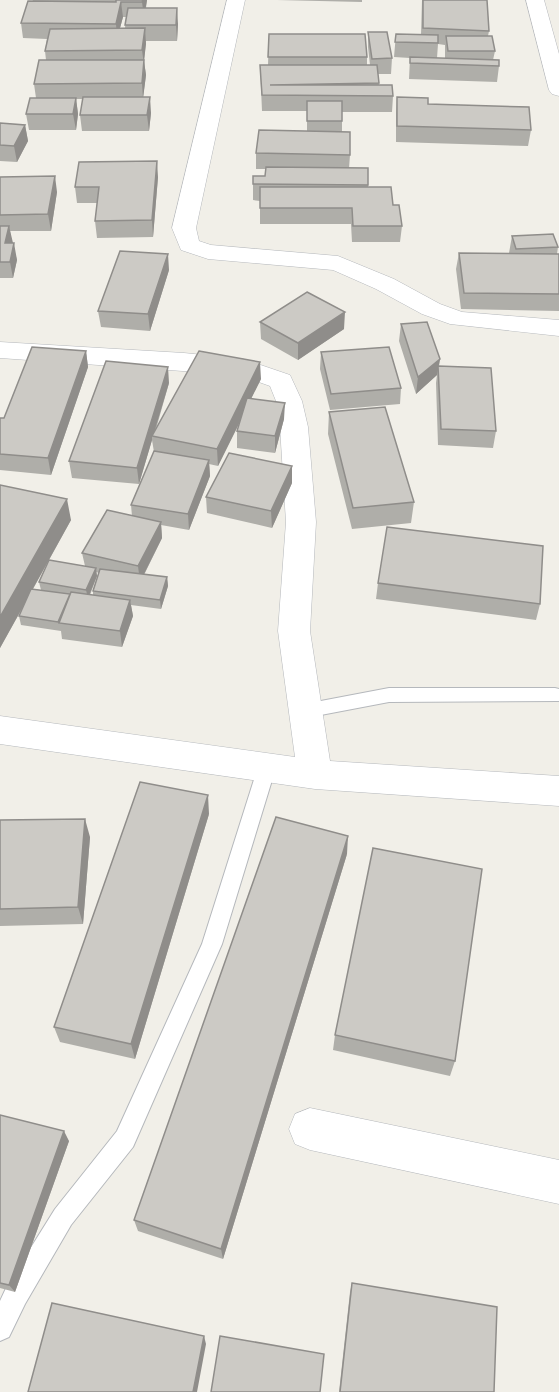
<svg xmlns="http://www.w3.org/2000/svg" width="559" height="1392" viewBox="0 0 559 1392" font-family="Ubuntu,sans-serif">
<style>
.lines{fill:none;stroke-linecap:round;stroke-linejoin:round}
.lane-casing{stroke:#b5b8bc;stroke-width:2}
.street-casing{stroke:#b5b8bc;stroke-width:1}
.lane{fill:#fff;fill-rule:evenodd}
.street{fill:#fff;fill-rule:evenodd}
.wall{fill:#afaea9;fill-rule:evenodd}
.shaded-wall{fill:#8f8d8a}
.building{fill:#cccac5;stroke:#8f8d8a;stroke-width:1.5}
</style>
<rect width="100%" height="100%" fill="#f1efe8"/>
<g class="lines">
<g class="lane-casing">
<path id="lane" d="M389 688H555L559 689V701L389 702 305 718 299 716 296 711 299 706 305 704Z
M267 759 274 761 276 767 222 944 133 1147 71 1225 25 1304 9 1337 0 1341V1301L7 1286 55 1209 117 1131 202 944 258 767 260 761Z"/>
</g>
<g class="street-casing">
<path id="street" d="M227 0H245L196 228 199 241 211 245 338 256 394 279 440 304 462 312 559 320V336L450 324 422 314 376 289 333 270 208 259 181 250 172 228Z
M526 0H544L559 54V96L552 94 549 90Z
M0 342 184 353 243 359 290 375 302 401 308 427 316 522 310 631 330 761 559 776V806L315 789 0 744V716L295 757 278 631 286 522 280 427 276 401 270 386 239 375 0 358Z
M310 1108 559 1160V1204L310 1150 295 1144 289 1129 295 1114Z"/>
</g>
<use href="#lane" class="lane"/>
<use href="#street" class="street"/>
</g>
<path class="wall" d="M33 0H147L146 8 178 24 177 41H146L144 61 146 75 143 97 151 113 149 131H82L80 115 83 99H76L78 114 76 130H29L26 114 36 98 34 84 46 60 45 51 47 39 23 38 21 23ZM123 17H126L125 28H120Z
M277 0H362V2Z
M422 0H487L489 31 488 36 495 51 493 60 499 66 497 82 409 79 410 58 394 57 396 34 421 35ZM438 44 445 45V58H437Z
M368 32 392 58 391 74H378L379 85 393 96 392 112H342V132L350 155 349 168H368V187L393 205 402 226 400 242H352L351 224H260V201L253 200V184L265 176 266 169H256V153L307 131V111H262L260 65H268L269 34 367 57V65H370L368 47Z
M397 97 531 130 528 146 396 142V113Z
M0 123 25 125 28 141 17 162 0 161Z
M0 177 57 192 51 231H10L12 243 17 260 13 278H0Z
M158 177 153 237 97 238 95 221 97 203H77L75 187Z
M512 236 558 247 557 254H559V311L461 309 456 269 459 253H509Z
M169 270 150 331 101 327 98 311Z
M260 322 344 329 298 360 261 339Z
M401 324 440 359 439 366 496 431 493 448 438 445 436 383 437 375 416 394 399 341Z
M86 351 88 367 51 475 0 470V418H4Z
M321 352 401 388 400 404 330 410 320 369Z
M261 379 251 398 284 419 275 453 237 448V431L240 422 218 466 209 464 210 476 189 530 161 525 162 538 144 575 167 577 168 586 161 609 131 605 133 616 122 647 62 639 61 631 21 625 19 616 24 605 0 648V485L71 520 33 589 41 590 39 582 85 566 82 553 132 516 131 505 154 452 152 440 139 484 72 478 69 461 169 383 156 429ZM96 572 99 573 93 591V595H90L97 576Z
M329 412 414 502 411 523 352 529 328 434Z
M292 483 272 528 207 513 206 497Z
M378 583 540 604 536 620 376 599Z
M209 814 135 1059 60 1042 54 1027Z
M0 820 90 837 83 924 0 926Z
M347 854 223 1259 138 1231 134 1220Z
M335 1035 455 1061 450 1076 333 1050Z
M0 1115 69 1141 15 1292 0 1288Z
M352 1283 494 1392H339L350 1292Z"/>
<path class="shaded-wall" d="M143 0H147L144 17 142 2Z
M121 2 123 17 117 39 116 24Z
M177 8 178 24 177 41 176 25Z
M145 28 146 44 144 61 146 75 143 99 142 83 144 65 142 50Z
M150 97 151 113 149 131 147 115Z
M76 98 78 114 76 130 73 114Z
M25 125 28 141 17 162 14 146Z
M157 161 158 177 153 237 152 220Z
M55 176 57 192 51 231 48 214Z
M9 226 13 243 8 260 5 243Z
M14 243 17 260 13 278 10 262Z
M168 254 169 270 150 331 148 314Z
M345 312 344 329 298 360V343Z
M86 351 88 367 51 475 48 458Z
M440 359 437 375 416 394 418 377Z
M260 362 261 379 218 466 217 449Z
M168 367 169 383 153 436H152V440L139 484 137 468Z
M285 403 284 419 275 453V436Z
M209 460 210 476 189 530 188 514Z
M292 466V483L272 528 271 511Z
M67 499 71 520 0 648V617Z
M161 522 162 538 140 582 138 566Z
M96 568 97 576 88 598 86 590Z
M167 577 168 586 161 609 160 600Z
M130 600 133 616 122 647 120 631Z
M208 795 209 814 135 1059 131 1044Z
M85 819 90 837 83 924 78 907Z
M348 836 347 854 223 1259 221 1249Z
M64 1131 69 1141 15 1292 9 1285Z
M204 1336 206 1344 197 1392H193Z"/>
<path class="building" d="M116 0H143L142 2H121L116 24 21 23 28 1 116 2Z
M423 0H487L489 31 423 28Z
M128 8H177L176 25H125Z
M145 28 142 50 45 51 50 29Z
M368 32H387L392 58 372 59Z
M269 34H365L367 57H268Z
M396 34 438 35V43L395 42Z
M446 36H492L495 51H448Z
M410 57 499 60V66L410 63Z
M39 60H144L142 83 34 84Z
M260 65H377L379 83 270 85H392L393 96 262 95Z
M83 97H150L147 115H80Z
M397 97 428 98V104L529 107 531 130 397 126Z
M30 98H76L73 114H26Z
M307 101H342V121H307Z
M0 123 25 125 14 146 0 145Z
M259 130 350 132V155L256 153Z
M157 161 152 220 95 221 99 187H75L79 162Z
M266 167 368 168V185L253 184V176H265Z
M55 176 48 214 0 215V177Z
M260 187H391L393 205H399L402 226H353L352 208H260Z
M0 226H9L5 243H14L10 262H0Z
M553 234 558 247 516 249 512 236Z
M120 251 168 254 148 314 98 311Z
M459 253 559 254V294L464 293Z
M307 292 345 312 298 343 260 322Z
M427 322 440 359 418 377 401 324Z
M32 347 86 351 48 458 0 454V418H4Z
M389 347 401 388 331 394 321 352Z
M199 351 260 362 217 449 152 436Z
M106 361 168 367 137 468 69 461Z
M438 366 491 368 496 431 441 429Z
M247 398 285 403 275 436 237 431Z
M385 407 414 502 353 508 329 412Z
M154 451 209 460 188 514 131 505Z
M229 453 292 466 271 511 206 497Z
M0 485 67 499 0 617Z
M107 510 161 522 138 566 82 553Z
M387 527 543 546 540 604 378 583Z
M49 560 96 568 86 590 39 582Z
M100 569 167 577 160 600 93 591Z
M31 589 70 594 58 622 19 616Z
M71 592 130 600 120 631 59 623Z
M140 782 208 795 131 1044 54 1027Z
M276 817 348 836 221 1249 134 1220Z
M85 819 78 907 0 909V820Z
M373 848 482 869 455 1061 335 1035Z
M0 1115 64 1131 9 1285 0 1283Z
M352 1283 497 1307 494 1392H340Z
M52 1303 204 1336 193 1392H28Z
M220 1336 324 1354 320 1392H211Z"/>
</svg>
